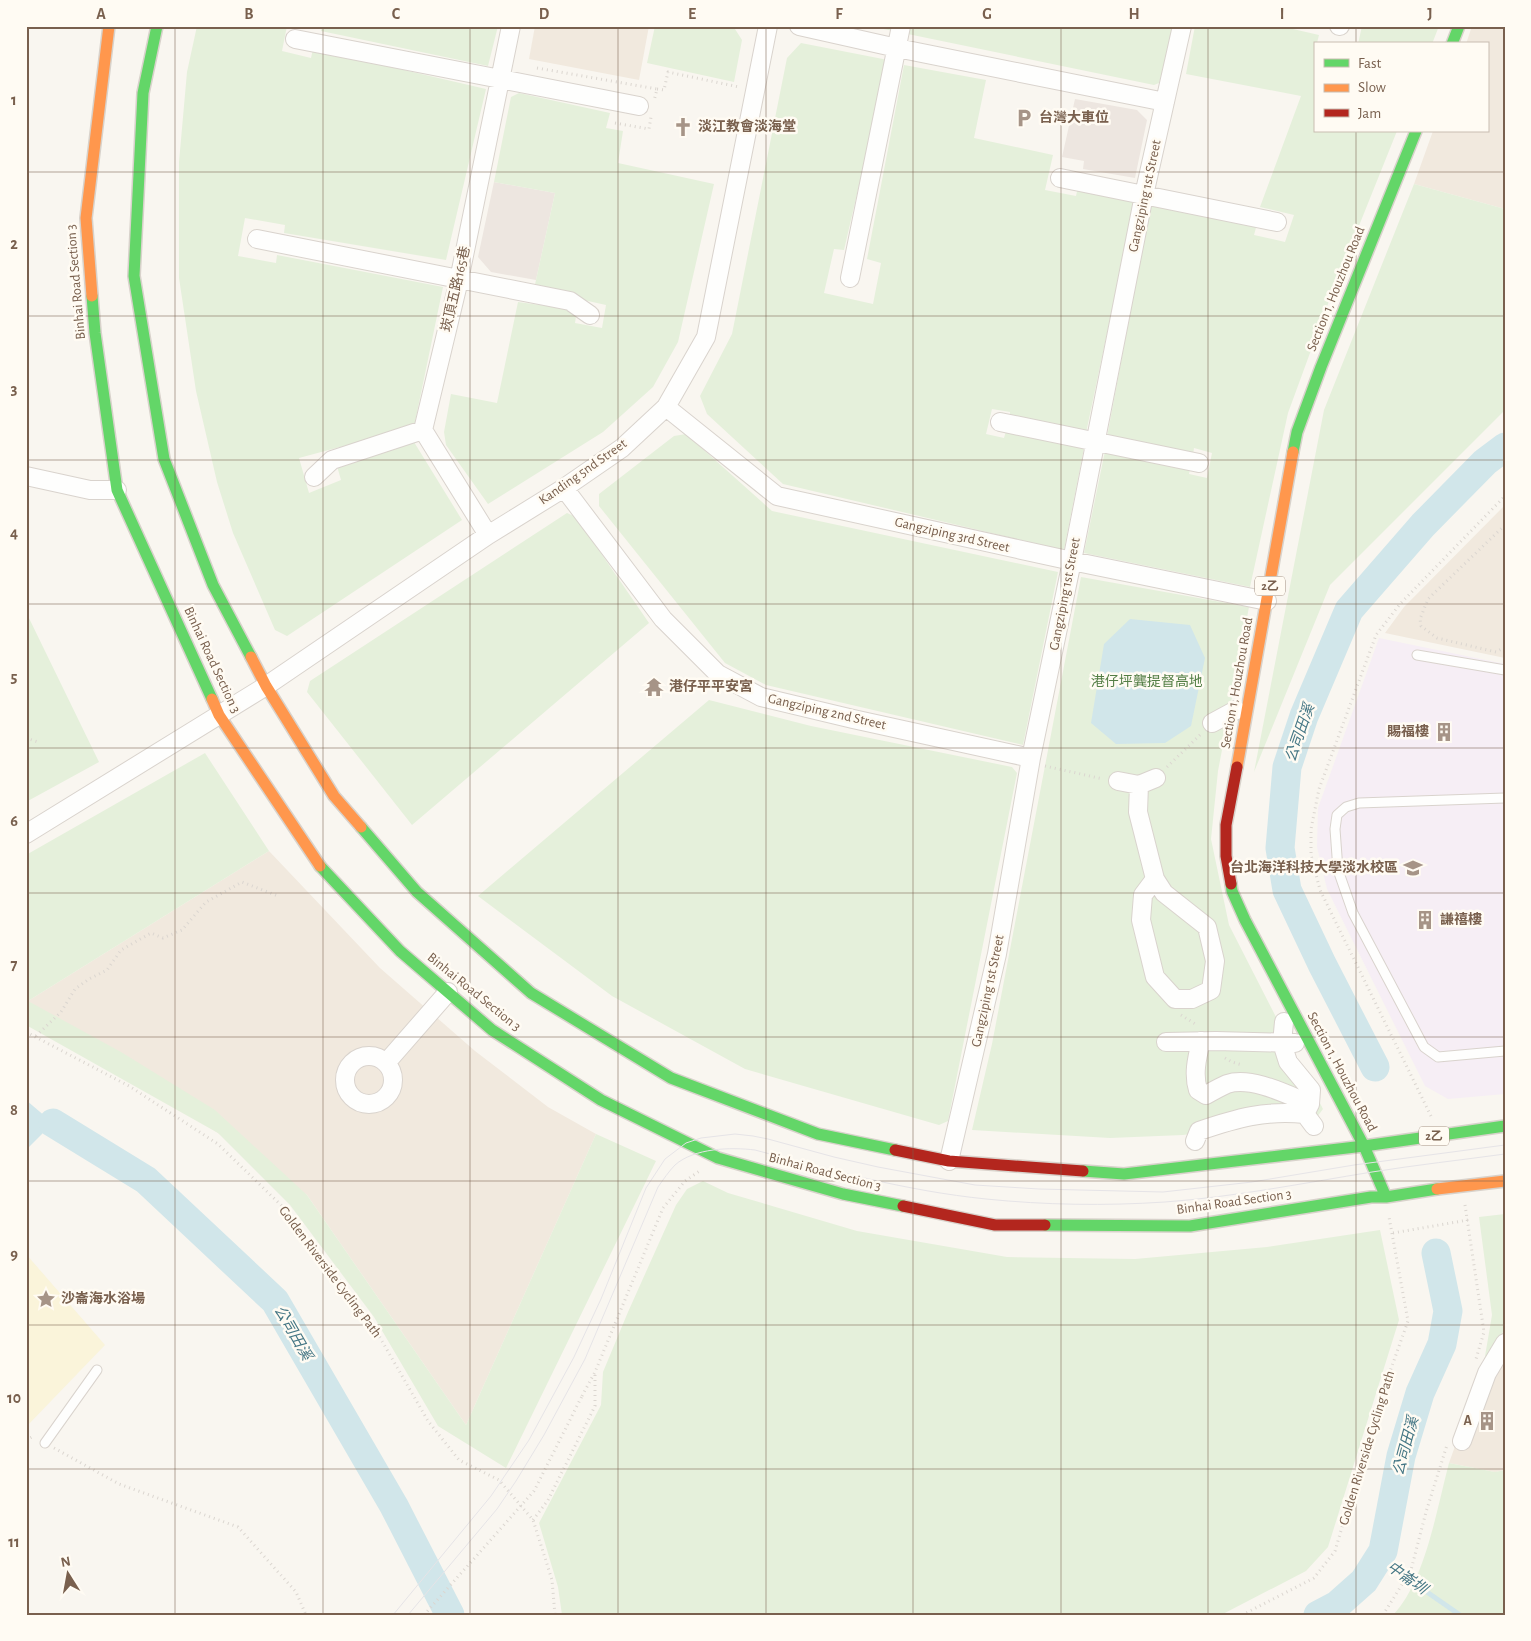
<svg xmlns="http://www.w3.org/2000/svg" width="1531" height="1641" viewBox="0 0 1531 1641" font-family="'Alegreya Sans','Noto Sans TC',sans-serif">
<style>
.residential{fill:#f1e9de}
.industrial{fill:#ede6e0}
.education{fill:#f6eef5}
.green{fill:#e5f0db}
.sand{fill:#faf4da}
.water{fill:#d1e6ea}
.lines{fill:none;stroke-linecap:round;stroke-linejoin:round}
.stream{stroke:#d1e6ea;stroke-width:5}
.river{stroke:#d1e6ea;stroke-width:29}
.lane-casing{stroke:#d9d3cd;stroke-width:11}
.street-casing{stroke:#d9d3cd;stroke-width:20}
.fast-casing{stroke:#d8d2cb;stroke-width:14}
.slow-casing{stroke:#d8d2cb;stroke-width:14}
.jam-casing{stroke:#d8d2cb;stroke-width:14}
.path{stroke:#dbd6d0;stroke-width:3;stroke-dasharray:1 4;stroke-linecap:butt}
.lane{stroke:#fefefd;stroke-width:9}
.street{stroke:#fefefd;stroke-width:18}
.fast{stroke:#63d668;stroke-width:11}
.slow{stroke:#ff974d;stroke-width:11}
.jam{stroke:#b3261e;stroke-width:11}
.tram{stroke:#e6e4e7;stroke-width:1}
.path-bridge{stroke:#dbd6d0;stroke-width:3;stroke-dasharray:1 4;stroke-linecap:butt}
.grid{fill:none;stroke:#79604e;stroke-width:1;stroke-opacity:0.55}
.labels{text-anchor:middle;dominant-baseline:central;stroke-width:5;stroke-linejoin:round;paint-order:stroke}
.shield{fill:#fffbf3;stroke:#a18e80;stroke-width:1}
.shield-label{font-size:12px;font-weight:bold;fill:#79604e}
.poi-label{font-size:14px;font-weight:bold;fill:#79604e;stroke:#fffbf3;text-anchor:start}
.street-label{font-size:14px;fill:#79604e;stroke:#fffbf3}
.park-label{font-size:14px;fill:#537e45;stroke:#fffbf3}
.water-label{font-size:15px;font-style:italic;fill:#447684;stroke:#fffbf3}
.neatline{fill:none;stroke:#79604e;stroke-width:2}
.grid-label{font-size:16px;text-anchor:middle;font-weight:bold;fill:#79604e}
</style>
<rect width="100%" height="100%" fill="#f9f6f0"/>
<path class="residential" d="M535 26H649L639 80 529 59Z
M1472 26H1505V209L1414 184 1433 131H1487V44H1466Z
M1505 505V658L1385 633 1404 607Z
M269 851 380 968 475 1051 548 1107 596 1134 466 1425 307 1195 28 1001Z
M1505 1328V1470L1495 1472 1449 1463 1483 1368Z"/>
<path class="industrial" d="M1075 99 1137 110 1147 120 1135 178 1083 169 1084 161 1062 157Z
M494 182 555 193 536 280 491 272 478 257Z"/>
<path class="education" d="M1379 638 1505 664V1094L1448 1099 1425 1086 1327 889 1317 847 1318 808Z"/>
<path class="green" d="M197 26H287L282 51 311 58 313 49 486 89 446 260 284 233 285 225 245 218 238 256 276 263 277 255 443 287 414 427 299 458 309 493 341 480 337 466 414 442 462 520 287 636 275 630 233 533 217 482 196 391 179 278V162L187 72Z
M322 26H498L488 66 321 31Z
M655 26H720L735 29 742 40 734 82 647 63Z
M869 26H1174L1159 83 1154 85Z
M1195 26H1280L1319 35 1317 43 1322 44H1315V131H1397L1332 293 1288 413 1250 587 1084 553 1105 451 1190 469 1189 474 1207 478 1212 453 1194 448 1193 455 1107 437 1151 202 1257 224 1254 235 1285 242 1294 215 1260 207 1301 96 1186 74Z
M1362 26H1439L1432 44H1358Z
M801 43 888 60 844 250 834 249 824 293 873 304 881 263 867 259 904 65 986 80 974 138 1053 155 1045 190 1076 196 1078 187 1135 200 1086 433 1010 417V412L992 409 986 434 1004 438 1006 431 1084 448 1064 550 783 484 707 414 700 396 732 334 787 58Z
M519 93 610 113 606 128 623 131 618 163 714 184 678 342 653 387 603 432 488 504 446 445 444 432 451 394 497 403 518 302 577 310 575 323 602 328 606 305 534 289 555 193 494 182 511 97Z
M1414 184 1505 209V410L1330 585 1254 772 1324 410Z
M686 434 772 511 1058 572 1023 745 766 685 725 663 599 506V494L674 436Z
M567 513 576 517 649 623 412 825 307 692 310 681Z
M1081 577 1249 607 1218 771 1211 839 1229 925 1323 1109 1317 1117 1183 1135 1110 1138 972 1130 992 1044Z
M26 612 99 762 26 802Z
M709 700 811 726 1012 767 1017 773 948 1121 939 1125 745 1069 612 996 478 896Z
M205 753 269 851 28 1001 121 1052 215 1110 307 1195 466 1425 596 1134 656 1161 506 1468 438 1426 374 1317 290 1205 218 1133 26 1025V855Z
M703 1181 728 1193 857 1231 1007 1257 1135 1259 1267 1247 1380 1230 1399 1320 1328 1547 1306 1571 1221 1615H562L558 1587 539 1523 601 1405 603 1372 628 1312 676 1205 687 1189Z
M1505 1214V1328L1483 1368 1492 1315 1479 1217Z
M1449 1463 1495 1472 1505 1470V1615H1393C1425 1582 1437 1508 1449 1463Z"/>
<path class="sand" d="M26 1254 105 1345 26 1427Z"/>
<path class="water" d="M1130 619 1190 625 1205 658 1191 726 1165 743 1116 744 1091 723 1104 644Z
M26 1100 53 1123 26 1150Z"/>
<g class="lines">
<path class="stream" d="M1378 1558 1460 1615"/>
<path class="river" d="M1375 1067 1322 964 1287 890 1280 848 1287 767 1304 716 1349 610 1423 525 1485 462 1505 447
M53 1123 146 1180 275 1301 394 1506 450 1615
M1318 1615 1337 1605 1364 1581 1383 1551 1401 1456 1420 1393 1442 1344 1448 1311 1436 1253"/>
<g class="lane-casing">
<path id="lane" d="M1417 655 1505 670
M1505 798 1359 803 1346 807 1337 815 1335 829 1338 870 1353 913 1424 1047 1438 1057 1505 1051
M45 1443 97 1370"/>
</g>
<g class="street-casing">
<path id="street" d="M799 26 897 48 1165 102
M1339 26H1340
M295 39 639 106
M1060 178 1277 222
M257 239 570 301 590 315
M850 278 901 26
M666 407 777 496 1072 561 1267 601
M1000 422 1199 463
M26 476 90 490H117
M314 477 332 460 423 430
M564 488 663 619 718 674 761 697 853 719 1031 758
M488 535 423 430 459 280 511 26
M1212 723 1236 710
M1118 781 1139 785 1138 812 1155 879 1143 895 1141 920 1155 977 1175 999H1192L1211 990 1215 961 1207 927 1164 893 1155 879
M1139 785 1156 778
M26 834 266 686 488 535 564 488 622 448 666 407 706 337 768 26
M1284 1022 1282 1043 1288 1062 1311 1090 1310 1104
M1201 1041C1197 1058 1193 1074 1198 1090L1206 1095C1213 1091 1220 1087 1227 1084 1252 1076 1288 1095 1310 1104L1305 1114 1314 1126
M1166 1042 1216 1041 1295 1043
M345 1080a24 24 0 1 1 48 0a24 24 0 1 1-48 0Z
M386 1063 448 992
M1195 1141 1199 1131C1237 1118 1265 1110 1305 1114
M949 1161 997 954 1031 758 1072 561 1144 195 1182 26
M1462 1441 1487 1373 1505 1343"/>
</g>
<g class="fast-casing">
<path id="fast" d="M157 26 143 93 134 276 164 459 213 585 251 657
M1452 44 1459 26
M92 296 95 333 117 490 212 699
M1293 452 1297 432 1321 367 1416 131
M361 827 417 892 531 993 671 1078 818 1134 895 1150
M320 866 400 951 492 1030 601 1100 718 1158 843 1194 903 1206
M1231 884 1232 891 1245 920 1364 1146 1386 1197 1437 1189
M1364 1146 1505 1126
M1083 1171 1124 1174 1364 1146
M1045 1225 1190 1226 1371 1197H1386"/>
</g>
<g class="slow-casing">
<path id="slow" d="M92 296 86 218 109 26
M251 657 266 686 334 796 361 827
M212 699 219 715 320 866
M1237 767 1293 452
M1437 1189 1505 1181"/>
</g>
<g class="jam-casing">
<path id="jam" d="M1231 884 1226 856V825L1237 767
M895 1150 949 1161 1083 1171
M903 1206 995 1225H1045"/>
</g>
<path class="path" d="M537 68 657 89 654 101
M657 89 664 90 668 72 739 87
M615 123 649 129 651 117
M1505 525 1428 599 1420 619 1421 626 1437 638 1496 652 1505 647
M26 738 38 742
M1045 766 1103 779
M1167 767 1202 733
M1181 1015 1197 1025
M26 1032 129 1086 218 1144 285 1209 371 1322 428 1421 459 1460 499 1480 533 1520 552 1580 555 1615
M36 1036 61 1012 75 989 89 979 107 970 121 950 151 933 163 938 182 930 206 902 242 882 278 896
M1225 1058 1232 1062 1242 1065
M1431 1116 1320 890 1311 855V829L1319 789 1376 635 1400 604 1505 496
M1465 1205 1484 1332 1476 1359
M1393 1233 1468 1220
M582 1396 595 1372 663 1208 685 1181 701 1170
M26 1440 34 1436
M54 1448 119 1484 238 1527 296 1592 306 1615
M533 1520 548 1500 595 1406V1372
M1242 1615 1314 1578 1335 1551 1377 1408 1408 1321 1389 1217
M1383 1615 1411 1570 1426 1512 1447 1445"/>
<use href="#lane" class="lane"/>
<use href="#street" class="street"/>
<use href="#fast" class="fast"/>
<use href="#slow" class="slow"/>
<use href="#jam" class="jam"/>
<path class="tram" d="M393 1615 491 1496 529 1440 574 1357 601 1299 646 1188 665 1159 686 1143 701 1138 735 1134 753 1136 768 1139 834 1157 878 1167 975 1185 1039 1189 1163 1192 1252 1182 1354 1165 1505 1145
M408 1615 497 1509 516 1481 544 1435 585 1359 658 1187C663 1180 669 1171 675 1165 694 1148 731 1147 755 1150 830 1170 907 1191 986 1199 1045 1205 1105 1206 1165 1202 1234 1197 1304 1183 1372 1172 1416 1165 1461 1160 1505 1154"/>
<path class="path-bridge" d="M424 1615 534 1491 582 1396"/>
</g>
<path class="grid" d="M175 26V1615M323 26V1615M470 26V1615M618 26V1615M766 26V1615M913 26V1615M1061 26V1615M1208 26V1615M1356 26V44M1356 131V1615M26 172H1505M26 316H1505M26 460H1505M26 604H1505M26 748H1505M26 893H1505M26 1037H1505M26 1181H1505M26 1325H1505M26 1469H1505"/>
<defs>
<g id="parking-bare" transform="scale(1.5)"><path d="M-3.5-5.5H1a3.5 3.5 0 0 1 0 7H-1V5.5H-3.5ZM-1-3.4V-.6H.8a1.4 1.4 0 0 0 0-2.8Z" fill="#a69487" stroke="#fffbf3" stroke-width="2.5" paint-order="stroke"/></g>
<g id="church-bare" transform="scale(1.5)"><path d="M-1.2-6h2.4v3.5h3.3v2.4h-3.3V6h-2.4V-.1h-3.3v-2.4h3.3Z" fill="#a69487" stroke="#fffbf3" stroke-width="2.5" paint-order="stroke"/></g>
<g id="temple-bare" transform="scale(1.5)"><path d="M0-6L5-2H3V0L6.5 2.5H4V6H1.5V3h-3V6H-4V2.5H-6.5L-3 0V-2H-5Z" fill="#a69487" stroke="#fffbf3" stroke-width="2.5" paint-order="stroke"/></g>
<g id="building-bare" transform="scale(1.5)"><path d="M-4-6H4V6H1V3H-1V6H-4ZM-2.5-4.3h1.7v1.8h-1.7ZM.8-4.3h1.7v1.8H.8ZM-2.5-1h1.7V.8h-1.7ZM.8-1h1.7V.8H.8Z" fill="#a69487" stroke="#fffbf3" stroke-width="2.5" paint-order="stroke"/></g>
<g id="university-bare" transform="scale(1.5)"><path d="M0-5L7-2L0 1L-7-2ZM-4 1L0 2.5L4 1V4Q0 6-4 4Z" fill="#a69487" stroke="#fffbf3" stroke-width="2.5" paint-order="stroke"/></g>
<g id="sight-bare" transform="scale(1.5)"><path d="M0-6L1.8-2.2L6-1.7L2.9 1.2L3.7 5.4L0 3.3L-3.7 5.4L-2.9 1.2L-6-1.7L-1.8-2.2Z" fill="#a69487" stroke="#fffbf3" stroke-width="2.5" paint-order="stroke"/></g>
</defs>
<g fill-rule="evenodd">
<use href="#parking-bare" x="1024" y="118"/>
<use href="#church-bare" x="683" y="127"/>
<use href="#temple-bare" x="654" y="687"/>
<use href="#building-bare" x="1444" y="732"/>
<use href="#university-bare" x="1413" y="868"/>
<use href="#building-bare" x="1425" y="920"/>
<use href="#sight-bare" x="46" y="1299"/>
<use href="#building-bare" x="1487" y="1421"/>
</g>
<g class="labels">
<g class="shield">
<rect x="1255" y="576.5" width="30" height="19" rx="4"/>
<rect x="1419" y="1126.5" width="30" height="19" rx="4"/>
</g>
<g class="shield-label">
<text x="1270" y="586">2乙</text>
<text x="1434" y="1136">2乙</text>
</g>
<g class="poi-label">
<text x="1039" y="118">台灣大車位</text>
<text x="698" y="127">淡江教會淡海堂</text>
<text x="669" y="687">港仔平平安宮</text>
<text x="1429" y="732" text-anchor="end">賜福樓</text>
<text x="1398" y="868" text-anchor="end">台北海洋科技大學淡水校區</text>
<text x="1440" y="920">謙禧樓</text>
<text x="61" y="1299">沙崙海水浴場</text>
<text x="1472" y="1421" text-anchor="end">A</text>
</g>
<g class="street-label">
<text transform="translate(1145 196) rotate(-78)">Gangziping 1st Street</text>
<text transform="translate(76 282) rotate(-95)">Binhai Road Section 3</text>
<text transform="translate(456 289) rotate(-77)">崁頂五路165巷</text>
<text transform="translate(1336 289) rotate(-68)">Section 1, Houzhou Road</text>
<text transform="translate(583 472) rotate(-35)">Kanding 5nd Street</text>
<text transform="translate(952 535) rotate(13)">Gangziping 3rd Street</text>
<text transform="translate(1065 594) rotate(-79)">Gangziping 1st Street</text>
<text transform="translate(212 660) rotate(65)">Binhai Road Section 3</text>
<text transform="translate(1237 683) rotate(-80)">Section 1, Houzhou Road</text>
<text transform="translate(827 712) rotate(13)">Gangziping 2nd Street</text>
<text transform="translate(988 991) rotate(-78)">Gangziping 1st Street</text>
<text transform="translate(474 992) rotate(39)">Binhai Road Section 3</text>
<text transform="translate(1342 1072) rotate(62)">Section 1, Houzhou Road</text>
<text transform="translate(825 1172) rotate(15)">Binhai Road Section 3</text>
<text transform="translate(1234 1202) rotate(-8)">Binhai Road Section 3</text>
<text transform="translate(330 1272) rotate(53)">Golden Riverside Cycling Path</text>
<text transform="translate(1367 1448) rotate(-73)">Golden Riverside Cycling Path</text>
</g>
<g class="park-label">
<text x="1147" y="682">港仔坪龔提督高地</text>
</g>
<g class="water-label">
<text transform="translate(1300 733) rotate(-71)">公司田溪</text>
<text transform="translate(293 1333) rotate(60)">公司田溪</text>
<text transform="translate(1406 1446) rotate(-75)">公司田溪</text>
<text transform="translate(1407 1578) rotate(35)">中崙圳</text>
</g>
</g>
<rect width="1531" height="1641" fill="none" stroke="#fffbf3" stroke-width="55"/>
<rect x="1314" y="42" width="175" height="90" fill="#fffbf3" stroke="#c9bdb1"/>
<rect x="1324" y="59" width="25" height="8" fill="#63d668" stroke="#c9bdb1"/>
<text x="1358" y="68" font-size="15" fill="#79604e">Fast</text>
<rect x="1324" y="84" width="25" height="8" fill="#ff974d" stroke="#c9bdb1"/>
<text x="1358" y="92" font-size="15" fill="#79604e">Slow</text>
<rect x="1324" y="109" width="25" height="8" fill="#b3261e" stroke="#c9bdb1"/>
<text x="1358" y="118" font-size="15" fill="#79604e">Jam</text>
<g transform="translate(68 1574) rotate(349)" stroke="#fffbf3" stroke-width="4" paint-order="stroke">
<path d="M0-4L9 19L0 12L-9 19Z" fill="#79604e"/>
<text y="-8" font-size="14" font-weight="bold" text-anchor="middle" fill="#79604e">N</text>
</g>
<rect x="28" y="28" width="1476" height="1586" class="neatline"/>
<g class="grid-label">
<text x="101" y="19">A</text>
<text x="249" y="19">B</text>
<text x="396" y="19">C</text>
<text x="544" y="19">D</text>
<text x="692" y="19">E</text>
<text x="839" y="19">F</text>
<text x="987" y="19">G</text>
<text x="1134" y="19">H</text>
<text x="1282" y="19">I</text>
<text x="1430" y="19">J</text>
<text x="14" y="105">1</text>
<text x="14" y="249">2</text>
<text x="14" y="394">3</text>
<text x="14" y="538">4</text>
<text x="14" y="682">5</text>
<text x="14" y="826">6</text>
<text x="14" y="970">7</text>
<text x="14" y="1115">8</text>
<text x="14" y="1259">9</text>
<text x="14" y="1403">10</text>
<text x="14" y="1547">11</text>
</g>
</svg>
